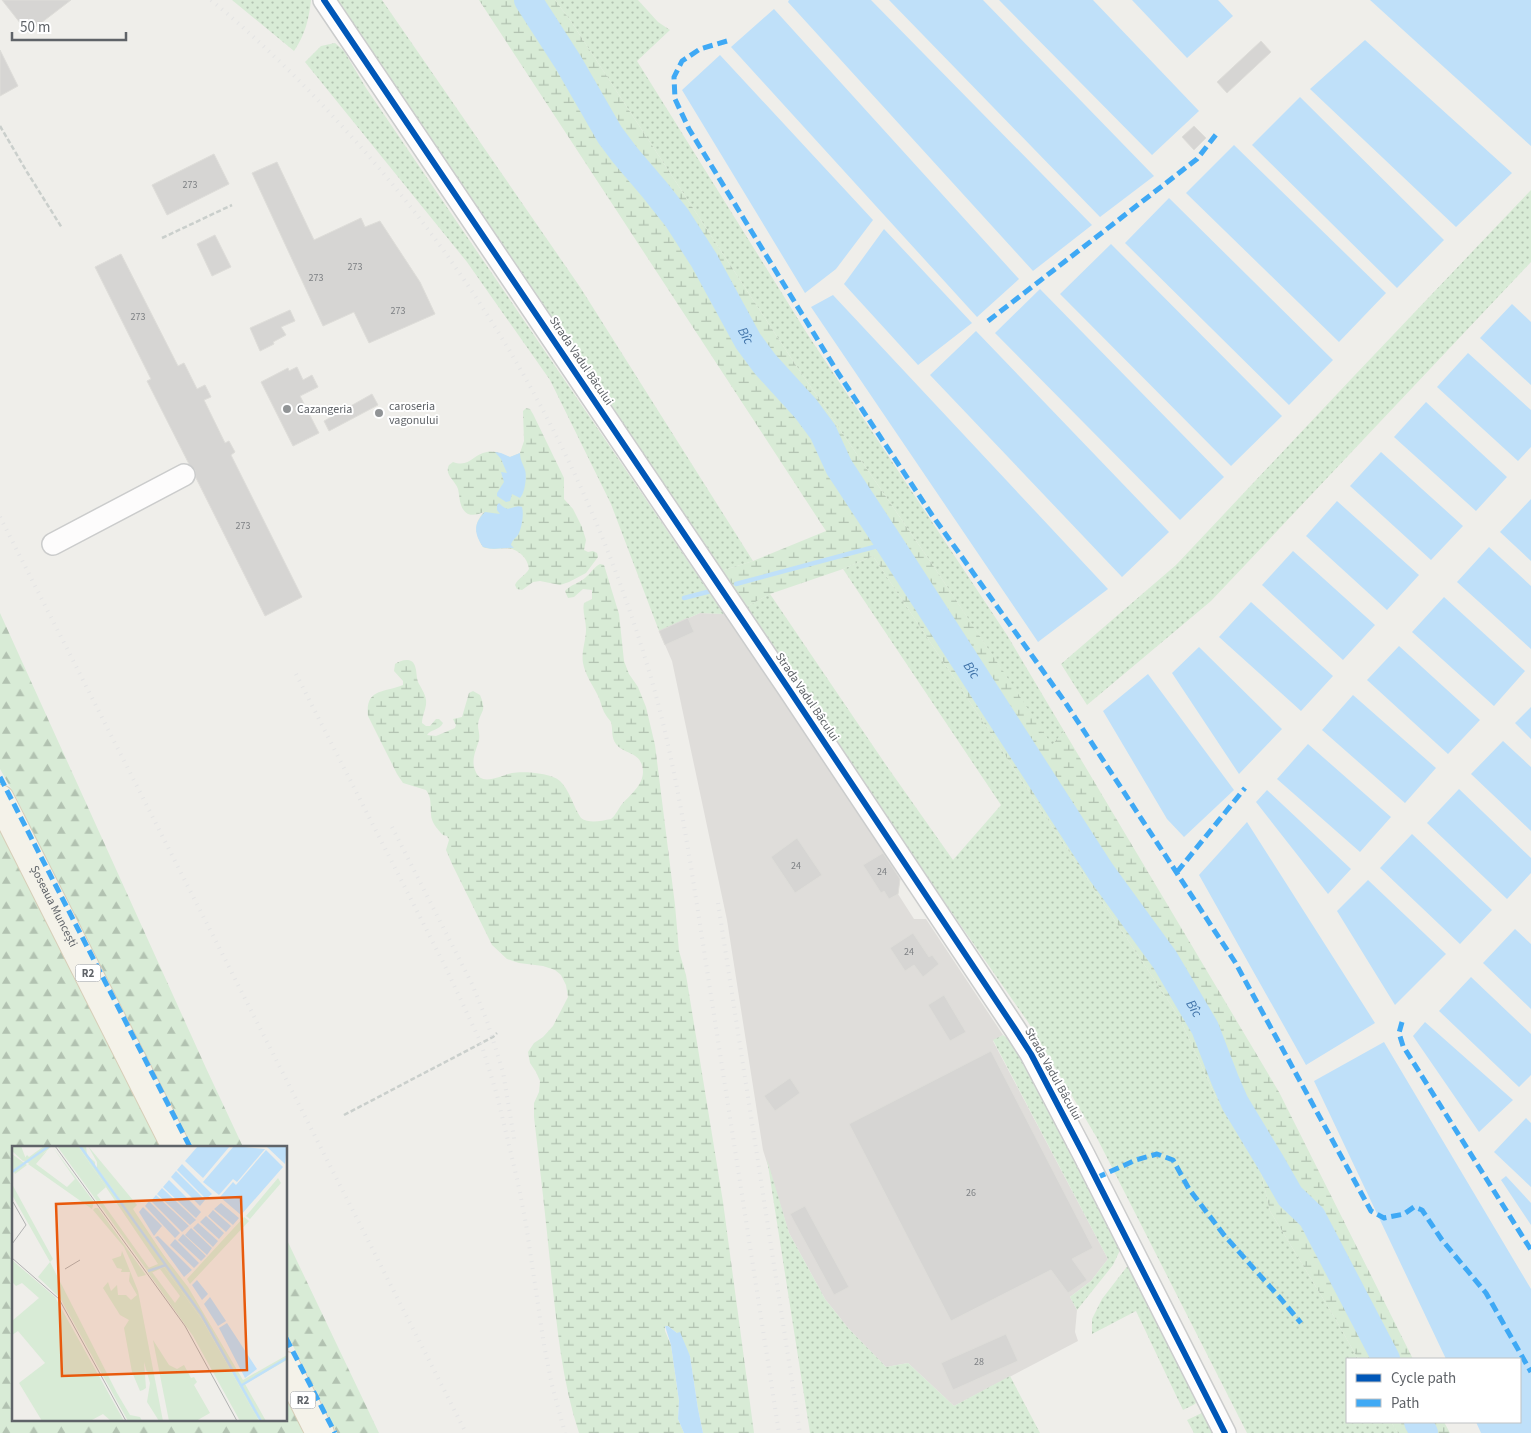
<svg xmlns="http://www.w3.org/2000/svg" width="1531" height="1433" viewBox="0 0 1531 1433" font-family="'Source Sans 3',sans-serif">
<style>
.industrial{fill:#dfddda}
.grass{fill:url(#grass-dots)}
.forest{fill:url(#forest-firs)}
.wetland{fill:url(#wetland-marsh)}
.water{fill:#bfe0f9}
.lines{fill:none;stroke-linecap:round;stroke-linejoin:round}
.stream{stroke:#bfe0f9;stroke-width:4.5}
.river{stroke:#bfe0f9;stroke-width:28}
.building{fill:#d6d5d3;stroke:#deddd9}
.minor-casing{stroke:#cbcccc;stroke-width:24}
.major-casing{stroke:#d7ceb8;stroke-width:30}
.path{stroke:#cacfcc;stroke-width:2.5;stroke-dasharray:5 2.5;stroke-linecap:butt}
.minor{stroke:#fdfcfc;stroke-width:21}
.major{stroke:#f4f2e9;stroke-width:28}
.rail{stroke:#e4e4e4;stroke-width:4;stroke-dasharray:1 6;stroke-linecap:butt}
.quiet{stroke:#3fa9f5;stroke-width:5;stroke-dasharray:10 5;stroke-linecap:butt}
.cycleway-casing{stroke:#fff;stroke-width:9}
.cycleway{stroke:#0057b8;stroke-width:6}
.poi-dot{fill:#919496;stroke:#fff;stroke-width:2}
.labels{text-anchor:middle;dominant-baseline:central;stroke-width:4;stroke-linejoin:round;paint-order:stroke}
.number-label{font-size:10px;fill:#7e8184}
.shield{fill:#fff;stroke:#8f9295;stroke-width:1}
.shield-label{font-size:11px;font-weight:bold;fill:#5f6368}
.street-label{font-size:12px;fill:#5f6368;stroke:#fff}
.poi-label{font-size:12px;fill:#5f6368;stroke:#fff;text-anchor:start}
.water-label{font-size:14px;font-style:italic;fill:#4174aa;stroke:#fff}
.inset-river{fill:none;stroke:#bfe0f9;stroke-width:2.5}
.inset-road{fill:none;stroke:#b1b2b2;stroke-width:1}
.view{fill:#e8590c;fill-opacity:0.15;stroke:#e8590c;stroke-width:2.5}
.inset-edge{fill:none;stroke:#5f6368;stroke-width:2.5}
</style>
<defs>
<pattern id="grass-dots" width="8" height="8" patternUnits="userSpaceOnUse" patternTransform="scale(1.25)"><rect width="8" height="8" fill="#d8ebd6"/><path d="M2 2h.1M6 6h.1" fill="none" stroke="#b2c2b1" stroke-width="1.8" stroke-linecap="round"/></pattern>
<pattern id="forest-firs" width="22" height="20" patternUnits="userSpaceOnUse" patternTransform="scale(1.25)"><rect width="22" height="20" fill="#d8ebd6"/><path d="M5 1l3.5 6h-7zM16 11l3.5 6h-7z" fill="#b2c2b1"/></pattern>
<pattern id="wetland-marsh" width="20" height="14" patternUnits="userSpaceOnUse" patternTransform="scale(1.25)"><rect width="20" height="14" fill="#d8ebd6"/><path d="M1 5h8M5 5V1M11 12h8M15 12V8" fill="none" stroke="#b2c2b1"/></pattern>
</defs>
<rect width="100%" height="100%" fill="#efeeea"/>
<path class="industrial" d="M700 613 724 614 884 852 900 879 898 894 914 919H926L1003 1035 993 1041 1108 1259 1091 1281 1070 1297 1077 1310 1075 1332 1078 1341 954 1406 908 1363 886 1367 848 1328 825 1299 789 1233 763 1150 727 920 672 661 659 631Z"/>
<path class="grass" d="M232 0H311C309 19 305 35 294 51Z
M335 0H382L580 287 753 561 721 571Z
M555 0H638L658 22 670 30 637 61 808 335 1007 635 1064 731 1052 746 934 567 793 361 570 20Z
M335 43 344 51 366 88 459 225 724 614 700 613 659 631 611 504 550 380 467 262 305 62 321 46Z
M1531 190V262L1211 601 1087 705 1061 664 1176 565 1354 376Z
M873 556 1179 1017 1216 1097 1260 1168 1270 1211 1336 1320 1358 1359H1347V1422H1391L1398 1433H1247L1097 1138 1028 1022 932 884 746 607 770 594 886 765 953 860 1001 805 843 569Z
M1003 1035 1015 1044 1121 1248 1113 1265 1077 1310 1070 1297 1091 1281 1108 1259 993 1040Z
M767 1159 789 1233 825 1299 848 1328 886 1367 908 1363 954 1406 1010 1376 1040 1433H810Z
M1129 1264 1198 1398 1195 1404 1183 1410 1136 1311 1092 1334V1319L1102 1299Z
M1206 1411 1217 1433H1194L1187 1420Z"/>
<path class="forest" d="M0 613 206 1068 243 1147H193L45 858 17 799 0 769Z
M0 828 33 889 81 991 161 1147H14V1419H286V1392L307 1433H0Z
M286 1238 379 1433H337L286 1332Z"/>
<path class="wetland" d="M479 0H555L570 20 793 361 934 567 1052 745 1064 731 1279 1092 1413 1359H1358L1336 1320 1270 1211 1260 1168 1216 1097 1179 1017 873 556 843 569 770 594 746 607 721 571 753 561 826 531Z
M526 408 530 409 533 414 564 478V499L573 509 582 527 586 540 584 550 588 552 593 551 597 553 598 557 586 573 569 582 560 585 540 581 533 582 522 590 517 589 515 585C518 578 525 576 529 569 528 563 526 559 522 555 507 542 500 553 483 547 475 534 473 524 484 512 479 514 474 516 468 514 459 509 460 497 458 489 455 480 444 475 449 465L453 462C470 468 473 454 487 452 496 450 502 455 510 457L520 453 524 441 523 411Z
M600 564 604 565 619 614 624 661 629 674 638 687 646 707 655 745 675 905 679 951 686 975 723 1202 754 1433H703L698 1409 690 1356 677 1333 668 1326H665V1331L671 1345 679 1401 678 1419 684 1433H579C562 1381 557 1327 551 1272 546 1220 540 1169 534 1117V1103L539 1092 540 1081 536 1072 530 1063 528 1052 534 1043 543 1037 553 1026 568 997 566 985 561 975 555 970 543 966 519 963 507 959 492 945 452 864 446 850 449 840 447 836 443 835C437 829 431 822 431 814 430 804 432 798 426 790L403 783 397 774 368 716C365 688 384 693 403 685V681L394 671 395 664C401 660 412 657 415 666 417 671 416 677 418 682 421 688 425 693 426 700 427 708 422 715 422 723L426 726H430L436 719H439L443 723C440 730 431 729 427 735L436 736 455 728 456 725 453 719 462 717 469 693 473 691 480 695C482 700 484 705 483 710 481 715 478 720 478 725 478 730 480 734 479 740 476 751 471 759 475 770 481 788 500 775 512 773 524 771 551 773 560 781 569 789 574 808 581 818 589 824 601 821 611 819 616 815 618 809 622 804 632 793 647 782 642 765 638 752 624 754 616 744 611 738 613 729 611 722 609 719 606 716 604 712 602 708 601 703 599 698 594 687 585 675 583 663 581 652 586 641 586 629 586 620 582 611 584 603L592 599V590L583 589 574 597 568 598 565 591C570 585 579 583 585 578 591 573 594 567 600 564Z
M1391 1422H1444L1450 1433H1398Z"/>
<path class="water" d="M789 0H871L1092 225 1033 271 788 2Z
M889 0H983L1154 176 1100 217Z
M999 0H1093L1199 111 1152 155Z
M1132 0H1218L1233 16 1187 58Z
M1370 0H1531V146Z
M774 9 1019 279 977 317 731 47Z
M1365 40 1512 173 1456 227 1310 89Z
M720 55 873 220 836 269 805 293 682 90Z
M1300 97 1444 240 1397 288 1252 145Z
M1234 145 1386 293 1339 342 1186 193Z
M1169 198 1333 360 1289 405 1125 243Z
M884 229 972 323 918 365 844 284Z
M1111 244 1282 416 1231 466 1060 294Z
M1040 289 1224 477 1180 520 995 333Z
M833 295 1108 589 1038 642 811 307Z
M1512 304 1531 322V385L1480 338Z
M976 331 1169 532 1122 577 930 375Z
M1468 353 1531 410V447L1518 461 1437 387Z
M1426 402 1507 477 1476 511 1394 437Z
M495 452 501 453 510 457 520 453C520 460 523 464 525 470 527 476 525 493 520 498L512 494 510 501 506 502 497 496V493L504 482 501 472 507 473 501 459Z
M1381 452 1463 526 1431 560 1350 486Z
M1531 499V561L1500 532Z
M1337 501 1419 575 1387 610 1306 536Z
M499 503C501 505 503 507 505 508 510 511 515 504 522 507 524 514 522 528 518 535 515 539 512 540 511 545L514 548C502 547 496 551 483 547 474 533 473 524 485 512L500 514 497 510V505Z
M1489 547 1531 586V649L1457 582Z
M1293 551 1375 625 1343 660 1262 585Z
M1444 597 1525 671 1494 706 1412 632Z
M1251 602 1333 676 1301 711 1219 637Z
M1399 646 1480 720 1448 754 1367 680Z
M1199 647 1282 729 1239 774 1172 673Z
M1148 674 1234 790 1184 837 1167 819 1103 711Z
M1353 695 1436 768 1405 803 1322 730Z
M1531 707V739L1515 723Z
M1503 741 1531 767V831L1471 774Z
M1308 744 1391 817 1360 852 1277 779Z
M1459 789 1531 858V873L1507 899 1427 823Z
M1267 790 1351 869 1328 894 1256 802Z
M1247 822 1375 1023 1306 1065 1199 875Z
M1412 834 1492 910 1460 944 1380 868Z
M1368 880 1446 954 1395 1005 1337 911Z
M1515 929 1531 944V1009L1483 963Z
M1471 977 1531 1034V1075L1519 1087 1439 1011Z
M1425 1022 1513 1100 1479 1132 1413 1036Z
M1384 1042 1531 1289V1433H1481L1476 1422H1520V1359H1446L1314 1081Z
M1526 1118 1531 1123V1187L1494 1152Z
M1506 1176 1531 1203V1225L1501 1180Z
M668 1326 677 1333 680 1332 690 1356 698 1409 703 1433H684L678 1419 679 1401 671 1345 665 1326Z"/>
<g class="lines">
<path class="stream" d="M736 584 889 543
M684 598 711 591"/>
<g class="river">
<path id="s1" d="M528 0 568 62 610 135 625 155 654 189 677 218 704 260 748 341 765 364 806 409 823 432 839 467 889 543 1101 872 1165 960 1205 1028 1225 1080 1235 1103 1270 1161 1290 1196 1312 1217 1386 1359"/>
<path d="M1418 1422 1424 1433"/>
</g>
</g>
<path class="building" d="M2 0H71L28 33Z
M1261 41 1271 52 1227 93 1217 82Z
M0 50 18 86 0 96Z
M1194 126 1206 138 1194 150 1182 137Z
M214 154 229 184 167 215 152 185Z
M277 162 314 240 361 218 365 227 380 221 420 282 435 314 369 343 354 312 323 326 252 173Z
M215 235 231 267 212 276 197 244Z
M121 254 178 366 184 363 197 389 205 385 211 397 204 400 225 443 229 441 235 452 231 455 302 597 265 616 196 478 195 470 189 464 147 381 151 379 95 267Z
M290 310 295 321 281 327 286 335 273 342 274 344 260 351 250 328Z
M297 367 303 380 312 375 318 387 300 396 319 433 293 446 261 382 288 368 289 371Z
M372 394 378 405 329 431 324 421Z
M688 618 694 632 665 645 659 631Z
M797 838 822 875 795 893 771 857Z
M883 853 900 879 898 894 889 899 884 891 881 893 863 865Z
M913 933 929 957 932 955 939 964 923 977 914 965 905 971 890 948Z
M944 995 966 1032 950 1041 928 1005Z
M991 1051 1093 1248 1072 1259 1087 1280 1068 1293 1051 1270 951 1321 849 1124Z
M790 1078 800 1093 775 1111 764 1096Z
M805 1206 849 1287 834 1295 790 1214Z
M1006 1334 1018 1361 953 1390 941 1363Z"/>
<g class="lines">
<g class="minor-casing">
<path id="minor" d="M324 0 788 688 1015 1029 1031 1054 1084 1155 1225 1433
M53 544 184 475"/>
</g>
<g class="major-casing">
<g id="major">
<path id="s2" d="M0 799 176 1147"/>
<path d="M286 1366 320 1433"/>
</g>
</g>
<path class="path" d="M0 126 27 172 62 228
M162 238 232 205
M344 1115 493 1037 497 1033"/>
<use href="#minor" class="minor"/>
<use href="#major" class="major"/>
<path class="rail" d="M211 0C257 38 300 80 340 124 491 288 595 478 655 692 671 751 682 812 692 873L779 1433
M0 517 466 1433
M296 674 444 964 481 1043 497 1095 518 1183 526 1224 544 1345 552 1385 565 1433
M392 827 472 984 487 1021 503 1072 515 1144
M718 903 800 1433"/>
<path class="quiet" d="M727 41 700 49 682 61 674 77 675 99 689 129 838 373 932 515 1065 702 1235 962 1371 1211 1384 1218 1404 1214 1414 1207 1422 1210 1442 1240 1486 1293 1531 1372
M988 321 1197 159 1218 132
M0 777 190 1147
M1177 872 1245 788
M1402 1022 1399 1033 1403 1046 1531 1250
M1096 1178 1136 1160 1157 1154 1173 1160 1189 1189 1224 1235 1281 1299 1301 1323
M286 1338 335 1433"/>
<g class="cycleway-casing">
<path id="cycleway" d="M324 0 788 688 1015 1029 1031 1054 1084 1155 1225 1433"/>
</g>
<use href="#cycleway" class="cycleway"/>
</g>
<g class="poi-dot">
<circle cx="287" cy="409" r="5"/>
<circle cx="379" cy="413" r="5"/>
</g>
<g class="labels">
<g class="number-label">
<text x="190" y="185">273</text>
<text x="355" y="267">273</text>
<text x="316" y="278">273</text>
<text x="398" y="311">273</text>
<text x="138" y="317">273</text>
<text x="243" y="526">273</text>
<text x="796" y="866">24</text>
<text x="882" y="872">24</text>
<text x="909" y="952">24</text>
<text x="971" y="1193">26</text>
<text x="979" y="1362">28</text>
</g>
<g class="shield">
<rect x="75.5" y="964.5" width="25" height="17" rx="4"/>
<rect x="290.5" y="1391.5" width="25" height="17" rx="4"/>
</g>
<g class="shield-label">
<text x="88" y="973">R2</text>
<text x="303" y="1400">R2</text>
</g>
<g class="street-label">
<text transform="translate(581 361) rotate(56)">Strada Vadul Bâcului</text>
<text transform="translate(807 697) rotate(56)">Strada Vadul Bâcului</text>
<text stroke="none"><textPath href="#s2" startOffset="120">Șoseaua Muncești</textPath></text>
<text transform="translate(1053 1074) rotate(61)">Strada Vadul Bâcului</text>
</g>
<g class="poi-label">
<text x="389" y="406">caroseria<tspan x="389" dy="14">vagonului</tspan></text>
<text x="297" y="409">Cazangeria</text>
</g>
<g class="water-label">
<text stroke="none"><textPath href="#s1" startOffset="401">Bîc</textPath></text>
<text stroke="none"><textPath href="#s1" startOffset="806">Bîc</textPath></text>
<text stroke="none"><textPath href="#s1" startOffset="1211">Bîc</textPath></text>
</g>
</g>
<g transform="translate(12 1146)">
<rect width="275" height="275" fill="#efeeea"/>
<path d="M0 0H9L14 13 11 15 0 5ZM40 0 82 56 80 63 16 18 35 5 24 18 55 41 63 33ZM45 0H66L94 41 85 49 137 122 134 123ZM76 0 125 59 121 63 174 143 85 22V16ZM266 32 269 37 238 73 234 70ZM83 62H86L134 129 126 131 112 101 81 64ZM232 71 237 75 178 138 175 133ZM152 121 191 175 247 275H228L181 190 137 128 140 126 163 157 168 150 148 123ZM141 194 157 219 165 223 172 219 179 232 182 231 185 236 182 239 198 267 184 275H157Z" fill="#d8ebd6"/>
<path d="M0 114 43 151 112 275H99L91 268 78 275H30L7 237 33 217 6 185 0 189V175L27 152 10 137 4 140 0 136ZM38 116 105 247 118 269 128 271 130 275H116L48 152 26 131Z" fill="#d8ebd6"/>
<path d="M32 0H40L19 18 11 15 15 9 17 11ZM66 0H74L75 9 83 16V20L176 141 231 234 275 209V214L233 238 254 275 245 272 191 175 152 121 137 128 134 123 146 118ZM0 8 15 19 3 28 0 22ZM0 38 41 113 38 116 0 49ZM110 105 126 145 151 275H147L135 256 138 237 132 216 134 242 131 244 128 245 120 226 112 182 117 174 108 169 91 142 96 136 99 145 105 139 106 149H114L119 154 125 149 117 135 118 126H109L110 123 105 122 100 113 109 110Z" fill="#d8ebd6"/>
<path d="M186 0H218L191 32 173 15ZM222 0 253 3 225 36 221 33 207 49 191 36ZM275 0 273 18 255 1 256 0ZM254 4 271 21 229 69 208 51 221 36 224 39ZM170 18 200 48 194 53 165 24ZM164 25 193 54 188 60 159 31ZM157 34 189 66 184 72 151 41ZM150 42 184 74 178 79 145 48ZM144 49 177 80 170 86 139 55ZM137 55 168 87 163 92 133 60ZM209 57 227 72 221 79 202 63ZM131 61 150 80 142 90 127 66ZM201 64 219 80 214 86 196 70ZM194 70 212 87 207 93 188 76ZM186 77 206 95 201 101 181 82ZM179 82 200 102 195 109 173 89ZM171 88 194 110 189 115 166 94ZM146 90 180 124 172 131 143 91ZM163 93 187 117 182 122 158 99ZM185 134 196 148 190 154 180 139ZM198 151 214 175 206 180 192 158ZM215 177 245 223 233 232 207 182Z" fill="#bfe0f9"/>
<path class="inset-river" d="M68 0 189 168 249 275M0 26 37 0M136 125 154 119M230 239 275 212"/>
<path class="inset-road" d="M43 0 173 180 225 275M0 98 14 79 1 56M0 112 47 153 114 275M53 123 68 114"/>
<path class="view" d="M229 51 235 224 50 230 44 58Z"/>
<rect width="275" height="275" class="inset-edge"/>
</g>
<rect x="1346" y="1358" width="175" height="65" fill="#ffffff" stroke="#bfc1c3"/>
<rect x="1356" y="1374" width="25" height="8" fill="#0057b8" stroke="#bfc1c3"/>
<text x="1391" y="1383" font-size="15" fill="#5f6368">Cycle path</text>
<rect x="1356" y="1399" width="25" height="8" fill="#3fa9f5" stroke="#bfc1c3"/>
<text x="1391" y="1408" font-size="15" fill="#5f6368">Path</text>
<path d="M12 32v8h114v-8" fill="none" stroke="#5f6368" stroke-width="2.5"/>
<text x="20" y="32" font-size="15" fill="#5f6368" stroke="#ffffff" stroke-width="4" paint-order="stroke">50 m</text>
</svg>
